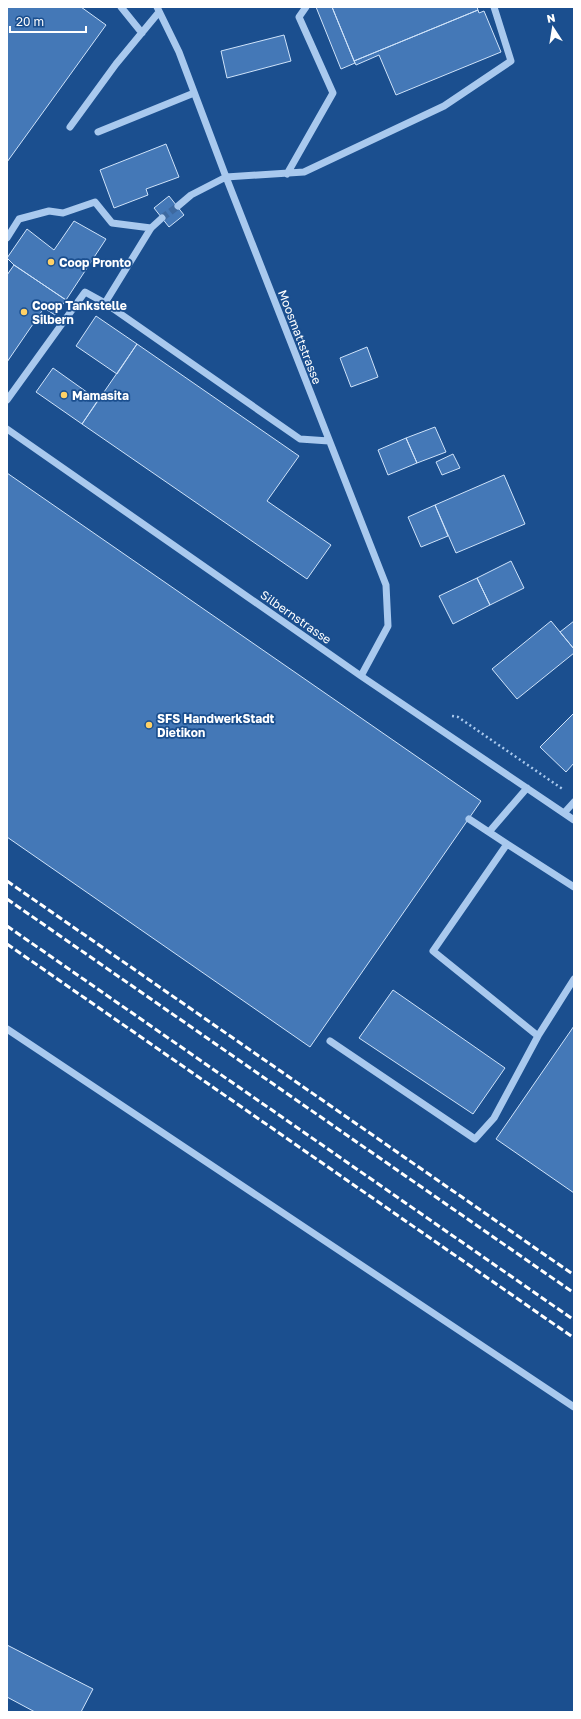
<svg xmlns="http://www.w3.org/2000/svg" width="581" height="1719" viewBox="0 0 581 1719" font-family="'Golos Text',sans-serif">
<style>
.building{fill:#4478b7;stroke:#cfe3fa}
.lines{fill:none;stroke-linecap:round;stroke-linejoin:round}
.minor-tunnel{stroke:#3d69a0;stroke-width:7;stroke-dasharray:7 3.5;stroke-linecap:butt}
.path{stroke:#a9c9ee;stroke-width:2.5;stroke-dasharray:2 3;stroke-linecap:butt}
.minor{stroke:#a9c9ee;stroke-width:7}
.rail{stroke:#fff;stroke-width:3;stroke-dasharray:7 3;stroke-linecap:butt}
.poi-dot{fill:#ffd166;stroke:#1b4f8f;stroke-width:1.5}
.labels{text-anchor:middle;dominant-baseline:central;stroke-width:3.5;stroke-linejoin:round;paint-order:stroke}
.poi-label{font-size:12px;font-weight:bold;fill:#fff;stroke:#1b4f8f;text-anchor:start}
.street-label{font-size:12px;fill:#fff;stroke:#1b4f8f}
</style>
<rect width="100%" height="100%" fill="#1b4f8f"/>
<path class="building" d="M7 7H81L106 25 7 162Z
M316 7H332L355 63 341 69Z
M332 7H477L478 10 354 61Z
M478 10 479 13 484 11 501 52 396 95 379 55 356 65 354 61Z
M284 35 291 61 227 78 221 51Z
M166 144 179 177 146 189 148 195 114 208 100 170Z
M169 196 184 215 169 227 154 208Z
M74 221 106 239 66 300 14 265 7 258 27 229 54 250Z
M14 265 66 300 55 315 44 308 7 362V275Z
M96 316 137 344 117 374 76 346Z
M137 344 299 456 267 501 331 545 307 579 82 424Z
M367 347 378 377 351 387 340 358Z
M53 368 98 400 82 424 36 392Z
M435 427 446 452 417 463 406 438Z
M406 438 417 463 388 475 378 450Z
M453 454 460 468 442 475 436 462Z
M7 473 481 801 310 1047 7 837Z
M504 475 525 524 456 553 435 505Z
M435 505 448 536 421 547 408 517Z
M511 561 524 588 490 605 477 578Z
M477 578 490 605 453 624 439 596Z
M551 621 574 649V653L517 699 492 669Z
M574 621V649L560 632Z
M574 713V763L566 772 540 747Z
M393 990 505 1068 473 1114 359 1038Z
M574 1026V1193L496 1139Z
M7 1645 93 1689 81 1712H35L7 1697Z"/>
<g class="lines">
<path class="minor-tunnel" d="M162 218 178 206"/>
<path class="path" d="M452 716 458 717 564 790"/>
<path class="minor" d="M121 7 142 33
M157 7 179 52 226 177 386 585 388 626 361 676
M70 127 116 64 159 12
M98 132 194 93
M287 174 333 93 299 17 306 7
M178 206 191 195 226 177 304 172 444 106 511 61 494 7
M7 238 19 219 49 211 63 213 95 202 112 223 151 228
M105 303 300 439 329 441
M7 400 85 292 105 303 151 228 162 218
M7 429 361 676 574 820
M564 813 574 802
M469 819 507 844 433 951 538 1036 574 979
M489 832 527 788
M507 844 574 887
M7 1029 574 1407
M330 1041 475 1139 494 1118 538 1036"/>
<path class="rail" d="M7 881 574 1275
M7 899 574 1293
M7 926 574 1320
M7 944 574 1338"/>
</g>
<g class="poi-dot">
<circle cx="51" cy="262" r="4"/>
<circle cx="24" cy="312" r="4"/>
<circle cx="64" cy="395" r="4"/>
<circle cx="149" cy="725" r="4"/>
</g>
<g class="labels">
<g class="poi-label">
<text x="59" y="262">Coop Pronto</text>
<text x="32" y="305">Coop Tankstelle<tspan x="32" dy="14">Silbern</tspan></text>
<text x="72" y="395">Mamasita</text>
<text x="157" y="718">SFS HandwerkStadt<tspan x="157" dy="14">Dietikon</tspan></text>
</g>
<g class="street-label">
<text transform="translate(300 337) rotate(69)">Moosmattstrasse</text>
<text transform="translate(296 617) rotate(35)">Silbernstrasse</text>
</g>
</g>
<rect width="581" height="1719" fill="none" stroke="#ffffff" stroke-width="16"/>
<g transform="translate(553 28) rotate(348)" stroke="#1b4f8f" stroke-width="3" paint-order="stroke">
<path d="M0-3L7 15L0 10L-7 15Z" fill="#ffffff"/>
<text y="-6" font-size="11" font-weight="bold" text-anchor="middle" fill="#ffffff">N</text>
</g>
<path d="M10 26v6h76v-6" fill="none" stroke="#ffffff" stroke-width="2"/>
<text x="16" y="26" font-size="12" fill="#ffffff" stroke="#1b4f8f" stroke-width="3" paint-order="stroke">20 m</text>
</svg>
